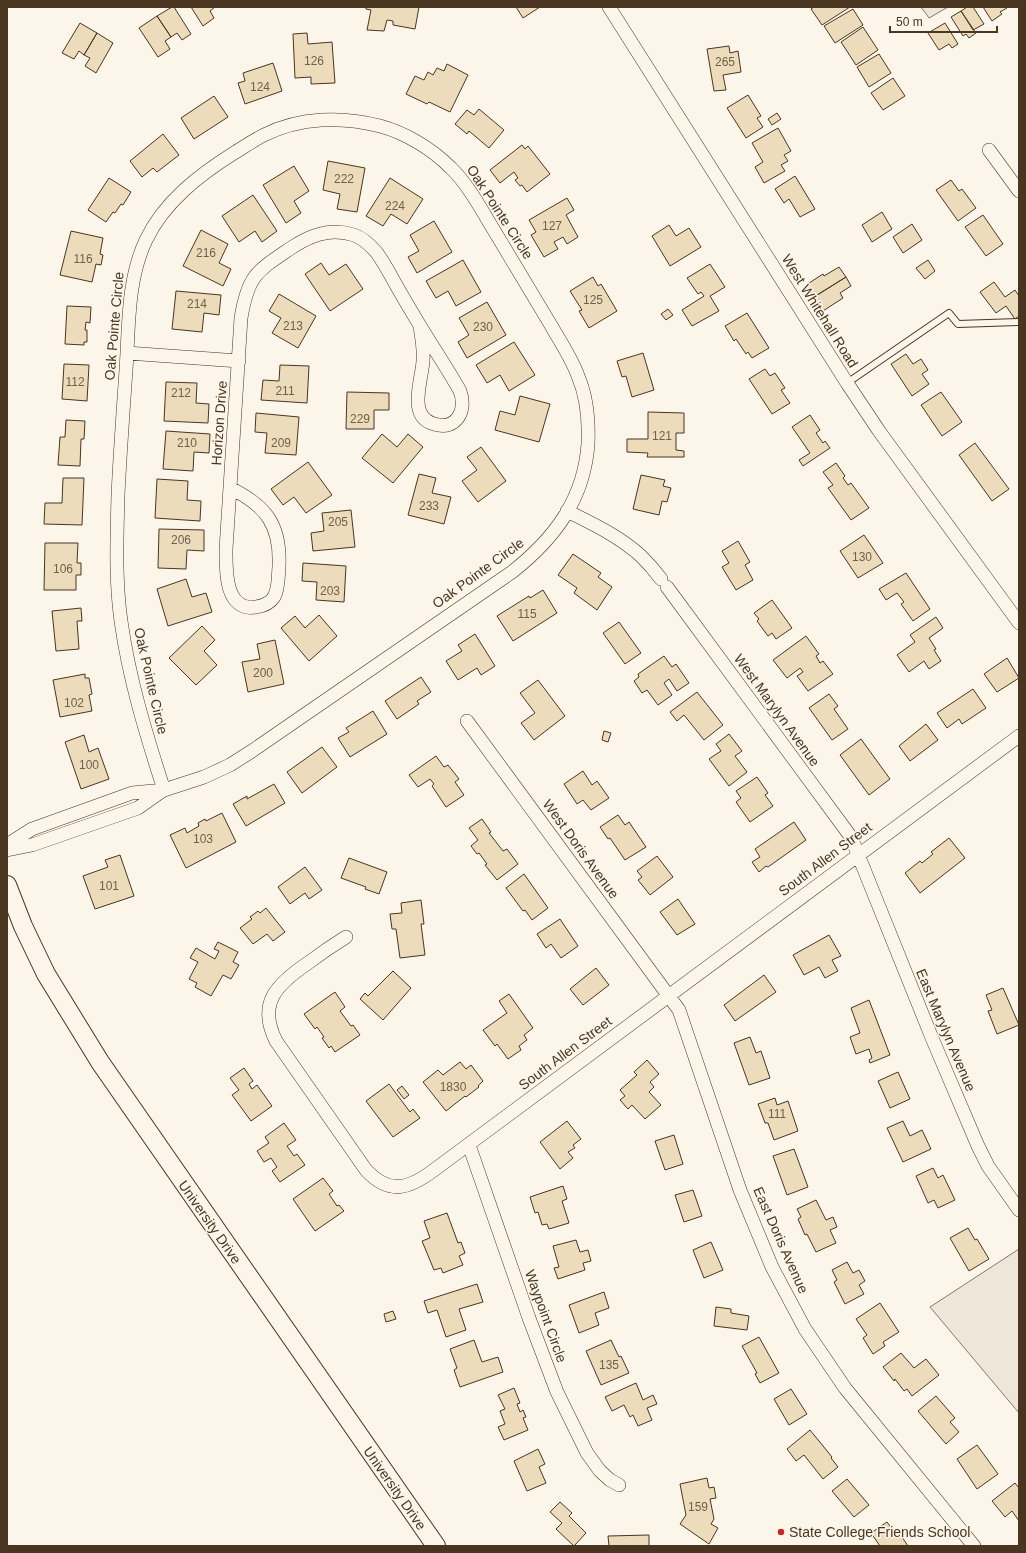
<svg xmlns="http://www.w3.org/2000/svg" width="1026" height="1553" viewBox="0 0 1026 1553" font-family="Arial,sans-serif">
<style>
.green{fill:#ede6d9;stroke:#887966}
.building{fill:#ecdcbc;stroke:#4a3520}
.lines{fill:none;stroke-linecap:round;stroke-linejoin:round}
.service-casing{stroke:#4a3520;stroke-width:8}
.minor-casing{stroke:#4a3520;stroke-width:14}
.secondary-casing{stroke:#4a3520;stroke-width:20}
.service{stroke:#fbf6e9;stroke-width:6}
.minor{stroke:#fbf6e9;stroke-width:13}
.secondary{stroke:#fbf6e9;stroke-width:18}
.poi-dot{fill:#c62828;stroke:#fbf6e9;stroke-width:1.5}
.labels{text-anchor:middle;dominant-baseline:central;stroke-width:3;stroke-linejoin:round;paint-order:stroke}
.number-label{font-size:12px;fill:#725f47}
.street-label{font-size:14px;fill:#4a3520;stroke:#fbf6e9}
.poi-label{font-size:14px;fill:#4a3520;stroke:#fbf6e9;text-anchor:start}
</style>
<rect width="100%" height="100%" fill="#fbf6e9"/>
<path class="green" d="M921 7H948L929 18Z
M1019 1249V1413L930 1307Z"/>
<path class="building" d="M172 7H174L191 34 182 40 177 33 171 37 157 16Z
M191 7H215L210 11 214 18 203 26Z
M366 7H419L415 29 393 25V21L387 20 384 31 367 30 371 10 366 9Z
M516 7H540L523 18Z
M814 7H850L822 25 811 9Z
M967 7H973L984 24 973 30 961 11Z
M983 7H1006L1007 8 1000 12 1002 14 992 21Z
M853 9 863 25 835 43 824 26Z
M961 11 976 33 969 38 966 34 963 36 951 17Z
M157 16 171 37 165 41 170 49 158 57 139 28Z
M80 23 97 33 84 55 79 51 74 59 62 53Z
M945 23 958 44 952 48 949 44 939 50 928 33Z
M863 27 878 50 856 65 841 42Z
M97 33 113 43 96 73 85 66 90 58 84 55Z
M307 33 308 44 332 42 335 83 311 84V77L295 78 293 34Z
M729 46 730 53 738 51 741 72 723 75 726 90 714 91 707 49Z
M879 54 891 73 869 87 857 67Z
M273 63 282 91 245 104 238 83 245 81 243 73Z
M447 64 468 75 450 112 429 102 427 104 406 94 415 76 424 80 428 72 433 75 437 68 444 71Z
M893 78 905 96 883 110 871 93Z
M748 95 761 116 757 118 763 127 746 138 727 108Z
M214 96 228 117 194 139 181 118Z
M479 109 504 130 489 148 469 131 467 134 455 124 467 110 474 115Z
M777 113 781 119 772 125 768 119Z
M778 128 791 151 784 155 788 161 781 165 785 171 764 183 755 167 763 162 752 143Z
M163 134 179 155 157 172 153 168 142 177 130 161Z
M522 145 525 149 528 146 550 174 527 192 522 185 520 186 515 180 518 178 514 172 500 183 490 170Z
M328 161 365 168 357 212 337 209 340 194 323 190Z
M294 166 309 191 294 201 301 213 286 223 263 185Z
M795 176 815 209 800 217 789 199 784 203 775 189Z
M109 178 131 192 123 205 121 204 115 213 113 212 106 222 88 210Z
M390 178 423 199 407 224 391 214 383 226 366 216Z
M951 180 959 191 962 189 976 208 958 221 936 190Z
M253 195 277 231 262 242 255 231 239 242 222 216Z
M567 198 574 210 566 215 578 237 567 244 563 237 554 242 558 249 544 257 531 235 536 232 529 220Z
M882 212 892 229 872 242 862 225Z
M983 215 1003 244 986 256 965 227Z
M434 221 452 252 417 273 408 257 419 251 410 235Z
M912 224 922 240 903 253 893 237Z
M669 225 676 236 689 228 701 247 670 266 652 236Z
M201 230 228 244 219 263 231 269 223 286 183 266Z
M71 231 103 238 100 254 103 255 101 265 96 264 92 282 60 275Z
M463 260 481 292 456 306 448 291 436 298 426 281Z
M928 260 935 271 925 279 916 268Z
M321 263 329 275 346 264 363 289 330 311 305 274Z
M710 264 725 287 710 296 719 311 692 326 682 310 704 296 701 292 698 294 687 278Z
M839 267 846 277 814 297 806 285 823 274 824 276Z
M593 277 598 286 601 284 617 311 589 328 579 311 582 310 570 291Z
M846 277 851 286 840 293 843 298 823 311 814 297Z
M994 282 1005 297 1015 290 1019 296V316L1015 319 1006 306 996 313 980 292Z
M176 291 221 295 219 315 204 313 202 332 172 329Z
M279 294 316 316 298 348 272 333 281 318 269 311Z
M487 302 506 335 467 358 458 342 469 335 459 318Z
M67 306 91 307 90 323 86 322 85 330H87V342H84V345L65 344Z
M668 309 673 315 666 320 661 314Z
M747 313 769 348 752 358 748 352 746 354 736 339 734 341 725 326Z
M514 342 535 375 509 391 500 375 487 383 476 365Z
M643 353 654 390 632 397 626 376 622 377 617 361Z
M906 354 913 364 921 359 928 370 922 374 929 384 912 396 891 364Z
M64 364 89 365 87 401 62 399Z
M280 365 309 366 307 403 261 400 263 380 279 381Z
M765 369 770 376 775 373 785 388 781 390 790 403 772 414 749 379Z
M166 382 197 383 196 403 209 404 208 423 164 421Z
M347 392 389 393V410H374V429H346Z
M941 392 962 422 942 436 921 405Z
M520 396 550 404 539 442 495 430 500 411 515 415Z
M648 412 684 413V433H676V450L684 451V457H647L648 453 627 452V439H648Z
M256 413 299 417 296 455 265 453 267 433 255 432Z
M810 415 820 430 816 433 823 443 825 441 830 448 803 466 799 460 810 453 792 427Z
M66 420 85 421 84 439H81L80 466 58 465 60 437H65Z
M166 431 210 434 209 453 194 452 193 471 163 469Z
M382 434 397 447 408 434 423 447 393 483 362 458Z
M975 443 1009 489 992 501 959 455Z
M481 447 506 481 478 502 462 481 477 470 467 457Z
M308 462 332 495 306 513 294 497 283 505 271 489Z
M836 463 845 476 843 478 848 485 851 483 869 508 851 520 828 488 833 485 823 472Z
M419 474 436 478 432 493 451 497 444 524 408 515Z
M641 475 665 480 663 486 671 488 667 502 662 501 659 515 633 509Z
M63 478H84L82 525 44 524 45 503H62Z
M157 479 188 481 187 500 201 501 200 521 155 518Z
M351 510 355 547 313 551 311 533 324 531 322 513Z
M159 529 204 530V551L187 550 186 569 158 568Z
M864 535 883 563 858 578 840 551Z
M738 541 750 562 745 565 753 580 736 590 722 567 729 563 722 551Z
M45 543H78L77 563H81V575H76V590H44Z
M573 554 601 573 598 577 612 587 597 610 574 593 577 588 558 575Z
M303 563 346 566 344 602 316 600 317 582 302 581Z
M906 573 930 609 913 621 901 604 904 602 897 593 886 600 879 589Z
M186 579 192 597 206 593 212 612 168 626 157 589Z
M543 590 557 613 513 641 497 616 529 596 530 598Z
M772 600 792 628 776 639 772 633 768 636 757 621 759 619 754 613Z
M81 608 82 621H77L79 649 56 651 52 611Z
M319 615 337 636 309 661 281 628 295 616 305 628Z
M936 617 943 628 929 638 936 649 934 650 941 661 929 669 924 661 909 672 897 655 915 642 910 635Z
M619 622 641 653 625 664 603 633Z
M202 626 215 640 204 651 217 665 196 685 169 658Z
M475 634 495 666 481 675 477 668 458 680 446 661 462 651 458 645Z
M806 636 819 654 816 656 820 663 823 661 833 674 808 691 797 676 803 672 800 668 787 678 773 660Z
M275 640 284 684 248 692 242 662 260 659 257 644Z
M664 656 672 667 676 664 689 683 677 691 669 679 664 683 672 695 658 705 647 690 642 693 634 681 639 677 638 674Z
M1007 658 1019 678 997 692 984 674Z
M85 674V678H89L92 694 89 695 92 711 60 717 53 680Z
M421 677 431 692 417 701 419 704 397 719 385 701Z
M538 680 565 716 534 740 521 723 535 713 520 693Z
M973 689 986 708 962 724 959 719 947 728 937 713Z
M697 692 723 725 704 740 684 715 677 721 670 712Z
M829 694 838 706 834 709 848 729 832 740 809 708Z
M373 711 387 734 350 757 338 738 349 732 346 728Z
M926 724 938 740 910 761 899 746Z
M604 731 611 733 608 742 602 740Z
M729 734 742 751 735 756 747 772 729 786 709 759 721 751 716 744Z
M84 735 89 752 98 748 109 779 81 789 65 742Z
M861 739 890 779 869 795 840 755Z
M322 747 337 767 302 793 287 772Z
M436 756 444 767 448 765 459 779 455 782 464 795 446 807 432 786 434 784 430 779 418 787 409 775Z
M583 771 592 785 597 781 609 798 591 810 583 800 577 804 564 784Z
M757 777 768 793 765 795 773 806 750 822 736 802 741 798 736 791Z
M274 784 285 803 246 826 233 804 247 796V799Z
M222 813 236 842 186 868 170 835 185 828 187 833 199 826 198 823 205 819 206 821Z
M618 815 625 825 629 822 646 847 625 860 610 838 608 839 600 827Z
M482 819 491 832 489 833 503 851 507 849 518 864 497 880 485 865 487 864 479 853 477 854 471 846 478 840 469 828Z
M794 822 806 840 768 867 766 866 759 872 752 862 760 857 755 849Z
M949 838 965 858 920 893 905 873 920 861 922 863 933 854 931 852Z
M120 855 134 896 95 909 83 876 108 867 105 860Z
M657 856 673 877 650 895 638 880 642 877 637 871Z
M349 858 387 872 379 894 365 889 366 887 341 878Z
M305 867 322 890 309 899 305 893 290 904 278 887Z
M524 874 548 908 532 920 525 910 523 911 506 888Z
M678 899 695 924 677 935 660 912Z
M421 900 424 924H421L425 955 400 958 396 929H392L390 914 402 913 401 903Z
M266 908 285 932 273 941 267 934 253 944 240 928 252 919 250 917 258 911 260 913Z
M560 919 578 946 561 958 551 944 546 948 537 934Z
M829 935 841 956 832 960 838 971 825 978 819 967 804 975 793 955Z
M218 942 238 952 233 962 239 965 231 979 223 975 211 996 195 987 197 983 189 979 198 962 190 958 196 948 215 959 219 951 214 949Z
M596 968 609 985 583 1005 570 989Z
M393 971 411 988 383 1020 360 999 365 993 368 996Z
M764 975 776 992 735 1021 724 1005Z
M1003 988 1019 1025 997 1034 988 1011 992 1010 986 995Z
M335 992 345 1007 340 1011 351 1026 353 1025 360 1035 335 1052 331 1046 329 1048 322 1038 324 1037 317 1027 315 1029 304 1014Z
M509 994 533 1028 524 1035 527 1040 519 1046 521 1050 508 1059 497 1044 495 1046 483 1030 507 1013 499 1001Z
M869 1000 890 1055 870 1063 869 1060 872 1058 869 1049 856 1054 850 1037 860 1033 851 1008Z
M750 1037 756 1053 761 1051 770 1078 749 1085 734 1043Z
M647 1060 659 1074 650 1082 654 1087 649 1092 661 1105 645 1119 632 1105 628 1109 620 1100 625 1096 620 1090 637 1075 634 1072Z
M460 1062 466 1069 471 1065 483 1081 478 1086 479 1087 466 1097 465 1096 446 1111 423 1082 438 1070 443 1075Z
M244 1068 253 1081 249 1084 252 1089 257 1085 272 1106 251 1121 232 1095 239 1090 230 1078Z
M898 1072 910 1099 890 1108 878 1081Z
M389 1084 410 1112 413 1109 420 1118 393 1137 366 1101Z
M402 1086 409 1095 404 1099 397 1090Z
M775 1098 777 1105 788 1101 798 1131 774 1140 768 1123H765L758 1104Z
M567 1121 581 1139 573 1145 575 1148 568 1152 573 1158 560 1169 540 1142Z
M903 1121 910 1136 922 1130 931 1149 903 1162 887 1128Z
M284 1123 296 1140 287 1146 294 1156 297 1154 305 1165 280 1182 272 1171 277 1167 271 1158 264 1162 257 1151 269 1143 265 1137Z
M674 1135 683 1164 665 1170 655 1141Z
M794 1149 808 1187 787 1195 773 1156Z
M933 1168 938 1178 943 1175 955 1200 938 1208 934 1200 928 1203 916 1176Z
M323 1178 333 1191 329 1194 337 1206 339 1205 344 1211 315 1231 293 1199Z
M563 1186 567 1199 562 1201 569 1223 549 1229 547 1224 542 1225 538 1212 535 1213 530 1197Z
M693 1190 702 1216 684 1222 675 1195Z
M816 1200 826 1220 833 1217 837 1227 830 1230 836 1243 816 1252 807 1234 805 1235 798 1219 801 1217 797 1209Z
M447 1213 458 1243 461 1242 465 1253 459 1256 463 1265 443 1273 441 1268 434 1270 422 1241 430 1238 424 1221Z
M968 1228 975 1240 977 1239 989 1259 969 1271 950 1238Z
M576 1240 580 1252 588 1250 591 1261 583 1263 585 1270 558 1279 554 1268 559 1267 553 1246Z
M711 1242 723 1270 704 1278 693 1250Z
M847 1262 853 1273 859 1270 865 1281 859 1285 864 1294 845 1304 834 1282 837 1280 832 1270Z
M477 1284 483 1302 459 1309 466 1330 446 1337 437 1310 428 1313 424 1301Z
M604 1292 609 1308 595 1313 599 1325 579 1333 569 1305Z
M880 1303 899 1332 883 1342 885 1346 873 1354 863 1338 867 1335 856 1319Z
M716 1307 731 1309V1313L749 1316 747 1330 714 1326Z
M393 1311 396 1319 386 1322 384 1314Z
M759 1337 779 1373 760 1383 755 1374 757 1373 742 1346Z
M474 1340 482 1362 498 1357 503 1372 460 1387 454 1370 457 1368 450 1349Z
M611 1340 619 1357 621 1356 629 1373 601 1385 586 1351Z
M901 1353 914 1368 926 1359 939 1375 912 1396 907 1389 904 1391 895 1379 894 1381 883 1367Z
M636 1383 643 1400 653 1395 657 1404 647 1408 652 1420 638 1426 633 1415 630 1417 624 1405 612 1411 605 1397Z
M514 1388 520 1403 517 1404 520 1412 523 1410 526 1417 523 1418 528 1430 504 1440 498 1427 505 1424 500 1411 505 1409 498 1395Z
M791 1389 807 1414 789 1425 774 1399Z
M936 1396 955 1418 950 1422 959 1432 946 1444 918 1411Z
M810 1430 832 1457 831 1458 838 1467 823 1479 804 1455 796 1461 787 1449Z
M977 1445 998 1474 977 1489 957 1459Z
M538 1449 545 1464 539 1467 546 1483 527 1491 514 1461Z
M707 1478 709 1488 714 1487 716 1498 710 1499 714 1519 711 1524 718 1528 709 1544 680 1524 686 1515 680 1484Z
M847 1479 869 1505 854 1517 832 1491Z
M1015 1483 1019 1488V1521L1012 1511 1005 1517 992 1501Z
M560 1502 572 1513 569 1516 586 1533 574 1546 556 1529 562 1523 550 1512Z
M887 1522 897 1536 900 1534 908 1546H880L871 1533Z
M649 1535V1546H609L608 1536Z"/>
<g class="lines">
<g class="service-casing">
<path id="service" d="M847 383 949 313 958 324 1019 322"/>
</g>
<g class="minor-casing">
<path id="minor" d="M609 7 847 383 879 431 1019 623
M989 150 1019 191
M127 353 239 361
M230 488C267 506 281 526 279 567 278 577 279 588 274 597 270 603 263 606 256 607 224 612 226 568 226 549L241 318C248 275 257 271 291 248 310 235 331 227 354 235 363 238 371 246 377 253 382 260 386 267 390 274 398 289 407 304 416 319 430 343 446 366 460 391 467 410 457 431 434 424 407 417 422 380 423 361 424 349 422 338 420 327
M567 511C593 524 619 536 641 556 648 563 655 571 661 579
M667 587 851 837 932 1038 978 1146 988 1166 1019 1210
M467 721 679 1010 740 1190 772 1267 805 1329 845 1388 974 1546
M7 845 32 829 132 793 164 790 204 777 230 765 252 751 512 572C554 539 584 500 588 444 589 421 587 397 578 376 572 359 561 343 552 327 534 297 516 267 498 237 485 216 469 185 451 168 432 149 406 133 380 126 342 116 300 117 264 135 254 140 244 147 234 153 199 175 164 202 146 240 127 280 129 327 126 370 123 412 120 454 118 495 117 537 115 579 121 621 129 679 146 734 164 790
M7 850 32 845 138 808 162 791
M346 937C333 945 320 954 308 963 277 984 257 1003 276 1041L366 1170C390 1196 410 1188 434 1170L1019 736
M469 1145 529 1318 557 1392 587 1453 600 1471 610 1480 619 1485"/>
</g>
<g class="secondary-casing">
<path id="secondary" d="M7 885 23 926 46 974 100 1062 436 1546"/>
</g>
<use href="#service" class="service"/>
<use href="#minor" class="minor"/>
<use href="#secondary" class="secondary"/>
</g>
<circle class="poi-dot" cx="781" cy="1532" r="4"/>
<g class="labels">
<g class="number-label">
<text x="314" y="61">126</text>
<text x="725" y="62">265</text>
<text x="260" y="87">124</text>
<text x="344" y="179">222</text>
<text x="395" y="206">224</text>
<text x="552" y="226">127</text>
<text x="206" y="253">216</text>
<text x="83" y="259">116</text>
<text x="593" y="300">125</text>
<text x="197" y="304">214</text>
<text x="293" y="326">213</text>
<text x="483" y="327">230</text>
<text x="75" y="382">112</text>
<text x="285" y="391">211</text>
<text x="181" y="393">212</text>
<text x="360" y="419">229</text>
<text x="662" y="436">121</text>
<text x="187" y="443">210</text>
<text x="281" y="443">209</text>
<text x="429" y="506">233</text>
<text x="338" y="522">205</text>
<text x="181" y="540">206</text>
<text x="862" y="557">130</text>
<text x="63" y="569">106</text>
<text x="330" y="591">203</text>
<text x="527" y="614">115</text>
<text x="263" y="673">200</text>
<text x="74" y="703">102</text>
<text x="89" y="765">100</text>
<text x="203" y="839">103</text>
<text x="109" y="886">101</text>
<text x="453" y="1087">1830</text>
<text x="777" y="1114">111</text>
<text x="609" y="1365">135</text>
<text x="698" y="1507">159</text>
</g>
<g class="street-label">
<text transform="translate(500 212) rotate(57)">Oak Pointe Circle</text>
<text transform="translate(820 311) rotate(58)">West Whitehall Road</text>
<text transform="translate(114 326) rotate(-85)">Oak Pointe Circle</text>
<text transform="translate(219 423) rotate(-86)">Horizon Drive</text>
<text transform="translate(478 573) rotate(-36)">Oak Pointe Circle</text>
<text transform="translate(151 681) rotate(77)">Oak Pointe Circle</text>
<text transform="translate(777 710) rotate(54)">West Marylyn Avenue</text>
<text transform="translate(581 849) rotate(54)">West Doris Avenue</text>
<text transform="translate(825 859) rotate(-37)">South Allen Street</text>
<text transform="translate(946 1030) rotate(67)">East Marylyn Avenue</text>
<text transform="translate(565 1053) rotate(-37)">South Allen Street</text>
<text transform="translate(210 1222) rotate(55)">University Drive</text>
<text transform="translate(781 1240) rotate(66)">East Doris Avenue</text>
<text transform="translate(546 1316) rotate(70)">Waypoint Circle</text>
<text transform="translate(395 1488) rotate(55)">University Drive</text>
</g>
<g class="poi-label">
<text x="789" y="1532">State College Friends School</text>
</g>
</g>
<rect width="1026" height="1553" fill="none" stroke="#4a3520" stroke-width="16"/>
<path d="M890 26v6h107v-6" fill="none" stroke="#4a3520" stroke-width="2"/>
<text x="896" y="26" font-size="12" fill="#4a3520" stroke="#fbf6e9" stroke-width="3" paint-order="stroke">50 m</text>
</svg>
